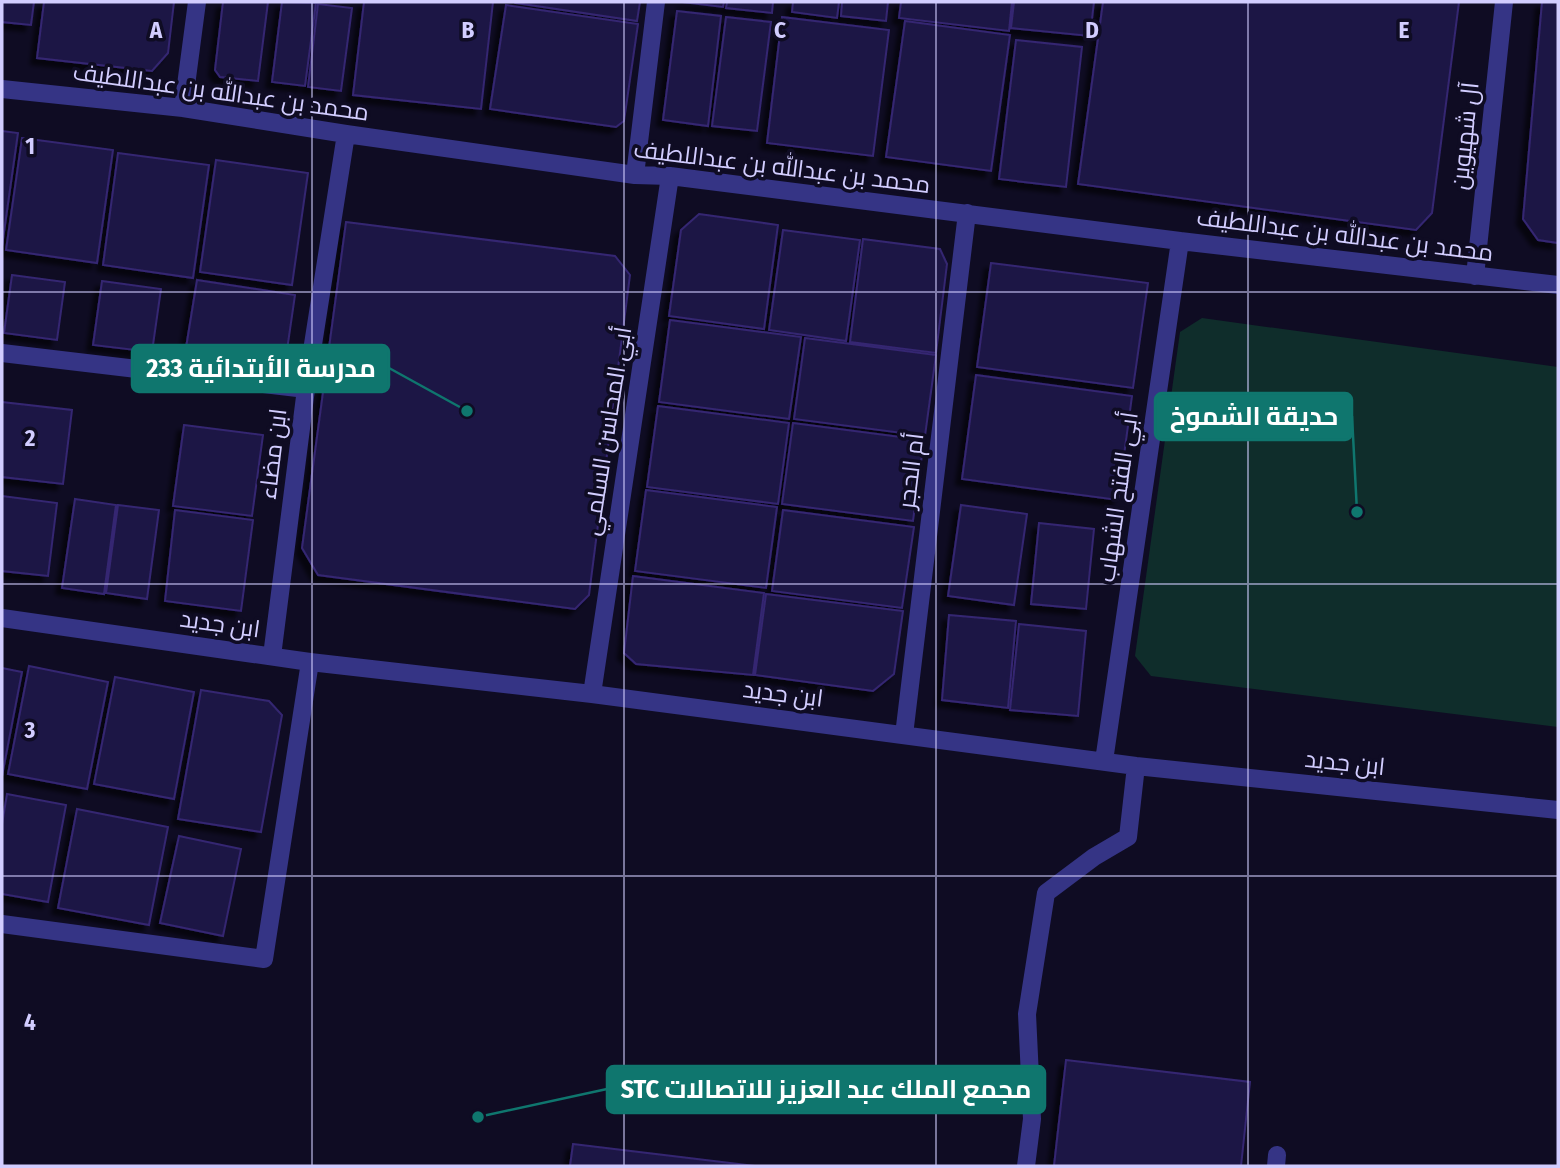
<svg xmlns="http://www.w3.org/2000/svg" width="1560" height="1168" viewBox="0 0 1560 1168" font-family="'Fira Sans Condensed',Cairo,sans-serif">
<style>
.green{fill:#0f2d2b}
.building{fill:#1f1745;stroke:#342772;stroke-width:2;filter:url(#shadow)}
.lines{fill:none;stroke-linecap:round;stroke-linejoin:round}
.minor{stroke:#353485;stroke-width:18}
.grid{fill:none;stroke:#d2cdff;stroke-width:2;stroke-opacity:0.55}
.labels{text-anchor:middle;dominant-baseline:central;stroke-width:7;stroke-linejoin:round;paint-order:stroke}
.street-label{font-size:24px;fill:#d2cdff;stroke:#0f0c23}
.grid-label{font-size:23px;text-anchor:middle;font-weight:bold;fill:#d2cdff;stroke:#0f0c23;stroke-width:7;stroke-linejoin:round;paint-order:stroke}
.leader{fill:none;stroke:#0f766e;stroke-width:2.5}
.callout-dot{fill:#0f766e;stroke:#0f0c23;stroke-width:2.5}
.callout{fill:#0f766e;stroke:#0f766e;stroke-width:2.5}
.callout-label{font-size:26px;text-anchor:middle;font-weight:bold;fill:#fff}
</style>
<defs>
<filter id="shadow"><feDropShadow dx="-6" dy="6" stdDeviation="2" flood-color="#0009"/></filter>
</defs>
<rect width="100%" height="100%" fill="#0f0c23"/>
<path class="green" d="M1202 318 1558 367V727L1151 676 1135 656 1180 332Z"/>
<path class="building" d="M2 2H34L31 25 2 22Z
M44 2H174L168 53 152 71 37 58Z
M223 2H268L258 81 220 77 215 70Z
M282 2 316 3 305 86 272 82Z
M364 2H493L481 109 353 95Z
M517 2H640L637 21 516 3Z
M682 2H724L723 7Z
M727 2H773L772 13 726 8Z
M793 2H839L837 18 792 12Z
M842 2H888L886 21 841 16Z
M901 2H1012L1009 31 899 18Z
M1014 2H1094L1090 36 1011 28Z
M1103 2H1459L1432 213 1416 230 1078 184Z
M1542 2H1558V243L1538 240 1523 219Z
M318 4 352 8 341 91 308 87Z
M506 5 638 24 624 121 616 127 490 109Z
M677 11 721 16 708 126 663 120Z
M726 17 771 22 757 131 712 126Z
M782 17 889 30 873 156 767 143Z
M905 21 1010 35 991 171 886 157Z
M1016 40 1082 47 1066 187 999 179Z
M2 131 18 133 2 246Z
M22 138 113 150 97 263 6 250Z
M118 153 209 165 193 278 103 265Z
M216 160 308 173 292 285 200 272Z
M699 214 778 225 764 329 669 316 681 230Z
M346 222 615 256 630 275 589 595 575 609 318 575 302 548Z
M783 230 860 240 846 341 769 330Z
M863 239 940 249 947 264 936 353 850 342Z
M991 263 1148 283 1133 388 977 367Z
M12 275 65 282 57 340 4 333Z
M197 280 295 295 286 357 276 368 185 354Z
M102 281 161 289 152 352 93 345Z
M670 320 801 337 789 419 659 402Z
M805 338 936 355 925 436 794 419Z
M976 375 1132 396 1118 500 962 479Z
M2 402 72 410 63 484 2 477Z
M658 406 789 423 778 504 647 487Z
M793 423 924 440 913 521 782 504Z
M184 425 263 435 252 516 173 506Z
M646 490 777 507 766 588 635 571Z
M2 496 57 503 48 576 2 571Z
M75 499 116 505 104 594 62 588Z
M118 505 159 510 147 599 106 593Z
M961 505 1027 514 1014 605 948 596Z
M175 510 253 520 241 611 165 601Z
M783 510 914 527 902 608 772 591Z
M1039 523 1094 529 1086 609 1031 604Z
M633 576 764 593 753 675 636 664 624 653Z
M766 594 903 611 894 674 873 691 755 675Z
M949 615 1016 621 1008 708 942 700Z
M1019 624 1086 631 1078 716 1010 710Z
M29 666 108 682 87 789 8 774Z
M2 668 22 672 2 776Z
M115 677 194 692 174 799 94 784Z
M201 690 269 701 282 715 261 832 178 819Z
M7 794 66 805 48 902 2 894V824Z
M77 809 168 827 149 925 58 908Z
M179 836 241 849 223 936 160 923Z
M1066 1060 1250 1082 1241 1166H1054Z
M573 1144 755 1166H570Z"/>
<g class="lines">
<path class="minor" d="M2 89 183 108 346 134 635 175 670 176 1180 241 1558 285
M183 108 197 2
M635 175 656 2
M1475 276 1504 2
M2 353 306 389
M2 618 310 662 592 694 1136 766 1558 810
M272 656 306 389 346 134
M592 694 670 176
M904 735 967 213
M1104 761 1180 241
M2 924 264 959 310 662
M1026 1166 1032 1119 1027 1014 1046 893 1094 857 1128 837 1136 766
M1276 1166 1277 1155"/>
</g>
<path class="grid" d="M312 2V1166M624 2V1166M936 2V1166M1248 2V1166M2 292H1558M2 584H1558M2 876H1558"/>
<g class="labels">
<g class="street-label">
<text transform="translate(221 92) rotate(8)">محمد بن عبدالله بن عبداللطيف</text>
<text transform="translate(1465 136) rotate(-84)">آل شهيوين</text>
<text transform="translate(782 167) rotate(7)">محمد بن عبدالله بن عبداللطيف</text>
<text transform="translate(1345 235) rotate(7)">محمد بن عبدالله بن عبداللطيف</text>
<text transform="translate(607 431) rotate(-81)">أبي المحاسن السلمي</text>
<text transform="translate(273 454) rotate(-83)">ابن مضاء</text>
<text transform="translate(911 471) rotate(-83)">أم الحجر</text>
<text transform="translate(1118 497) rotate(-82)">أبي الفتح الشهاب</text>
<text transform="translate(220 624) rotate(8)">ابن جديد</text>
<text transform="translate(783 694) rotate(7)">ابن جديد</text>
<text transform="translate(1345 763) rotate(6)">ابن جديد</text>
</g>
</g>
<g class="grid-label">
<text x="156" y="38">A</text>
<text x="468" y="38">B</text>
<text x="780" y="38">C</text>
<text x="1092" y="38">D</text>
<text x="1404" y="38">E</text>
<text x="30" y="154">1</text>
<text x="30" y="446">2</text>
<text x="30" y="738">3</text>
<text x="30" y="1030">4</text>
</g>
<path class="leader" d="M467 411L389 368M1357 512L1352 416M478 1117L607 1089"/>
<g class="callout-dot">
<circle cx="467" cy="411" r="7"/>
<circle cx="1357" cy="512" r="7"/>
<circle cx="478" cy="1117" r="7"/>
</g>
<g class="callout">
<rect x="132" y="345" width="257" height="47" rx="7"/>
<rect x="1155" y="393" width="197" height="47" rx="7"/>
<rect x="607" y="1066" width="438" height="47" rx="7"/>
</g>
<g class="callout-label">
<text x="261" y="377">مدرسة الأبتدائية 233</text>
<text x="1254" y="425">حديقة الشموخ</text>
<text x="826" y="1098">STC مجمع الملك عبد العزيز للاتصالات</text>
</g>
<rect width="1560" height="1168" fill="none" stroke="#d2cdff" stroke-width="7"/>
</svg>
